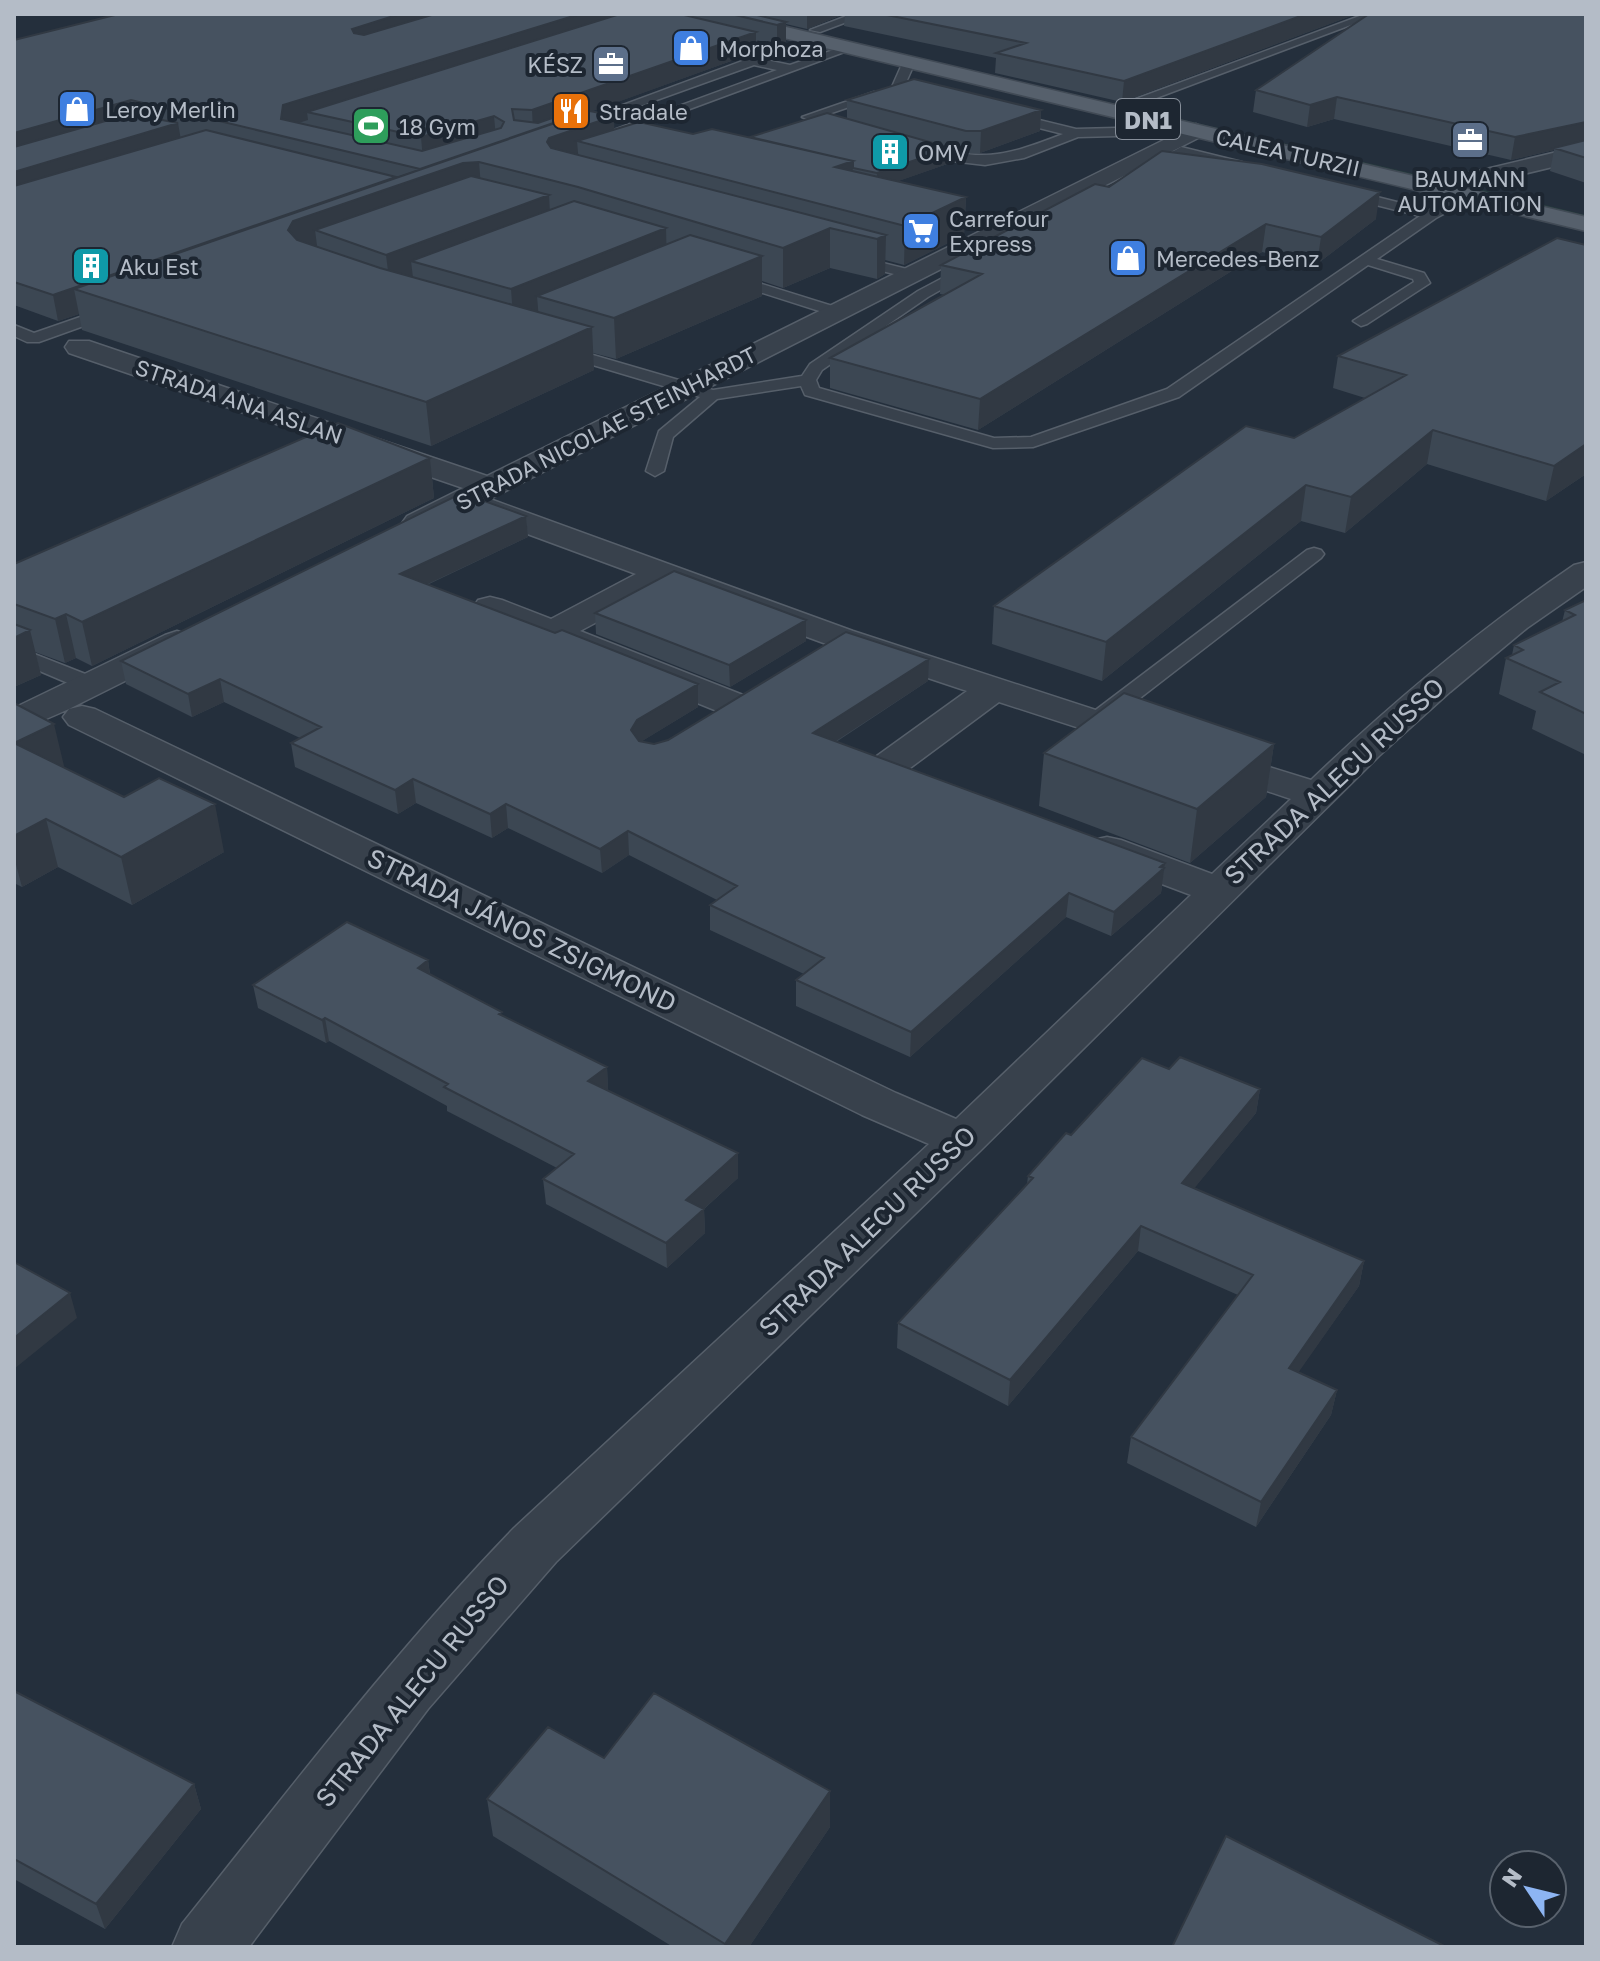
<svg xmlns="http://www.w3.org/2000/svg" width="1600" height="1961" viewBox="0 0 1600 1961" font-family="'Golos Text',sans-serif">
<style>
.green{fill:#263b3d}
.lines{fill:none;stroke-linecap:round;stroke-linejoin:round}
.service-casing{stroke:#565f6a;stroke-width:3}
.minor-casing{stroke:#565f6a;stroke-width:3}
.primary-casing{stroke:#414a55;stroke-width:3}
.service{fill:#38414c;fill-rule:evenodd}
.minor{fill:#38414c;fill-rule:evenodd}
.primary{fill:#56606c;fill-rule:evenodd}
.wall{fill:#3c4753}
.shaded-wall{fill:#313943}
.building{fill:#465260;stroke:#313943;stroke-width:2}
.labels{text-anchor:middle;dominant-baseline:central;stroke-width:8;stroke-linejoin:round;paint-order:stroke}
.far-poi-label{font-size:22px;fill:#b4bcc7;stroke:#1d2631;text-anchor:start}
.far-street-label{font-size:22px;fill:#b4bcc7;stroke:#1d2631}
.shield{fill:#1d2631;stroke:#878f9a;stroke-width:2}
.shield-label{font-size:24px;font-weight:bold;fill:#b4bcc7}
.street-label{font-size:26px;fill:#b4bcc7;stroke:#1d2631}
</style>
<rect width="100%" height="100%" fill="#242f3c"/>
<path class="green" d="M731 14 1496 193 1586 215V219Z"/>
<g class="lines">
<g class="service-casing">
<path id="service" d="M852 14H868L820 32 810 30Z
M1365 14H1380L1135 106 1125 103Z
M722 34 774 46 780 53 766 60 790 65 845 46 855 48 614 137 603 134 777 70 754 65 576 129 566 126 767 52 718 39 716 37Z
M909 59 915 62 904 87 931 94V100L891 89 903 62Z
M874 92 884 95 820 117 844 125V131H836L802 117Z
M1007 112 1076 129 1196 126 1202 130 1196 134 1078 137 1024 158 985 165 951 161 911 148 917 144C983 161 999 159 1063 134L1003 119 1001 116Z
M1181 147 1242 162 1244 165 1237 169 1183 155 1152 173 1140 170Z
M1345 189 1429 210 1465 193 1477 196 1436 218 1377 259 1424 273 1430 283 1367 324 1361 326 1353 321 1414 282 1413 279 1368 265 1179 397 1033 447 993 448 805 395 801 386 717 399 673 437 664 471 655 476 646 471 659 431 700 397 556 354 554 351 562 346 713 390 802 376 810 364 918 291 969 264 974 265V271L928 297 822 370 816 380 819 388 994 438 1031 437 1167 389 1420 216 1340 196 1338 193Z
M933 207 1012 224 1014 227 1007 231 928 214V208Z
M851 255 919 272 921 275 914 279 846 262 844 259Z
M730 274 842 309 845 312 837 317 832 315 725 281V275Z
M112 306 117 308V314L39 342H27L14 336V325L34 333Z
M1314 548 1321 550 1324 554 1321 558 1109 722H1093L1090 717 1093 712 1307 550Z
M14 646 98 679 101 684 90 690 82 689 14 660Z"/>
</g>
<g class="minor-casing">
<path id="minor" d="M1196 124 1207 130 1204 135 490 499 853 631 1157 730 1163 738 1157 746 1144 749 999 702 902 774 888 777 874 774 869 766 874 758 967 691 829 645 666 585 580 631 748 697 753 705 748 713 735 716 722 713 478 614 473 607 478 600 490 597 502 600 551 619 636 574 465 511C446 521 428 535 407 530L402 523 407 516 463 488 69 353 65 347 69 341H89L487 476Z
M1586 145V159L1465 188 1457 186 1454 181 1457 176Z
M1586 562V587L1527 628 1450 692 1379 756 980 1151 556 1562 428 1709 249 1947H172L182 1924C290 1789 394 1652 514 1528L929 1144 862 1115 69 725 63 717 69 709 14 733V708L165 635 177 631 189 635 195 642 189 649 69 709 82 706 95 709 896 1093 956 1119 1191 895 1093 858 1087 849 1093 840 1107 837 1121 840 1212 874 1291 799 1201 769 1195 761 1201 753 1214 750 1311 780C1394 701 1480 629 1574 565Z"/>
</g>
<g class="primary-casing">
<path id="primary" d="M700 14H732L1586 217V231L709 20Z"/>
</g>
<use href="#service" class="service"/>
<use href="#minor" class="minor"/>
<use href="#primary" class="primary"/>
</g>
<path class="wall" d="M119 14H844L807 29 786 24V42L777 45 756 40V52L592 111 614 116V130L750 137 847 118V100L1041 110 1040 131 980 153H965L951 149 950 163 898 181 966 197 964 235 904 265 885 260V274L877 279 830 268 783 288 762 281V296L616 359 593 353 594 370 431 446 82 330 79 314 58 321 14 305V40Z
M845 14H1356L1122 102 995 73 996 58 844 26Z
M1586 14V183L1550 171 1554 150 1511 160 1334 119 1307 127 1253 112 1256 90Z
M1109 187 1376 219 1317 264 1262 252 978 430 830 388V358L945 295 940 294 941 265Z
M1586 245V474L1546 501 1427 464 1345 533 1301 521 1102 681 992 644 994 606 1365 398 1333 388 1338 356Z
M430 458 434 498 92 666 76 658 65 663 35 652 41 675 14 687V564Z
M526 516 528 537 427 585 698 707 642 741 654 744 928 681 836 742 1165 863 1161 893 1111 936 1066 917 910 1057 796 1006V980L804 974 710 930V905L717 900 629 855 602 873 508 828 492 838 416 803 398 814 295 767 291 743 300 738 224 702 192 717 126 684 121 661Z
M1586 600V755L1532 729 1536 711 1499 694 1506 658 1512 655 1514 645 1562 622 1565 610Z
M595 613 806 620V641L730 687 596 634Z
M14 703 65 768 224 852 132 905 58 867 22 887 14 883Z
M1274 744 1266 797 1190 863 1039 806 1044 753Z
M428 960 430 974 503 1016 607 1067 608 1091 738 1178 704 1209 705 1233 667 1268 546 1204 543 1179 557 1168 447 1111V1106L329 1041 326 1043 258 1008 253 985Z
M1169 1069 1260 1089 1256 1113 1194 1188 1364 1261 1359 1286 1298 1372 1337 1390 1331 1415 1256 1527 1127 1463 1131 1437 1238 1295 1138 1251 1008 1406 897 1348 898 1323 1027 1184 1028 1176 1071 1135Z
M14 1691 194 1784 201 1809 105 1929 14 1879Z
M604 1758 830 1827 749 1947H673L493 1836 487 1799Z"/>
<path class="shaded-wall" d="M400 14H447L354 49 352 29Z
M580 14H637L307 112 308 120 286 127 281 119 283 105Z
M807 14H844L807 29Z
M1306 14H1356L1122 102 1124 81Z
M786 22V42L777 45V25Z
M756 32V52L568 120 614 116 615 151 577 141 579 164 479 162 482 199 315 230 318 253 74 289 79 314 58 321 53 295 533 130 532 110Z
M1337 97 1334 119 1307 127 1310 105Z
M131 100 135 122 14 157V133Z
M1041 110 1040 131 980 153 981 131Z
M494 116 496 138 423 160 421 137Z
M1586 122V143L1554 148V150L1511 160 1515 137Z
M178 123 182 146 14 197V172Z
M951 148 950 163 876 189 877 173Z
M853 161 852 197 835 167Z
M1380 192 1376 219 1317 264 1321 237Z
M549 195 551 233 411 261 414 286 391 295 386 255Z
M966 197 964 235 904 265 905 226Z
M1266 224 1262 252 978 430 980 399Z
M666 228 667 267 537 296 539 320 514 330 511 289Z
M830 228V268L783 288V248Z
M886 235 885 274 877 279V239Z
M762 256V296L616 359 614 318Z
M592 327 594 370 431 446 426 402Z
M1433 430 1427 464 1345 533 1351 497Z
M1586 444V474L1546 501 1554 466Z
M430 458 434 498 92 666 82 622Z
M1306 485 1301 521 1102 681 1106 642Z
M526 516 528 537 402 596 400 574Z
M66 614 76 658 65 663 55 619Z
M806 620V641L730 687 729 665Z
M30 630 41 675 14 687V638Z
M929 659 928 681 813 756V733Z
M220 679 224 702 192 717 188 694Z
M698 684V707L639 743 631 730 637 720Z
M54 724 65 770 14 743Z
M1274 744 1266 797 1190 863 1197 809Z
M413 779 416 803 398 814 395 790Z
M215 804 224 852 132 905 121 857Z
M506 804 508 828 492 838 490 814Z
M46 819 58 867 22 887 14 857V836Z
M628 831 629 855 602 873 600 849Z
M1165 863 1161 893 1111 936 1114 912Z
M1069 893 1066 917 910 1057 911 1032Z
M428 960 431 984 418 968Z
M325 1018 329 1041 326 1043 322 1020Z
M607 1067 608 1091 588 1081Z
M1260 1089 1256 1113 1179 1207 1182 1183Z
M738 1153V1178L687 1224 686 1200Z
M704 1209 705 1233 667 1268 666 1243Z
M1141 1226 1138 1251 1008 1406 1010 1380Z
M1364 1261 1359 1286 1284 1393 1289 1368Z
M70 1293 77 1318 14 1369V1338Z
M1337 1390 1331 1415 1256 1527 1261 1502Z
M194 1784 201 1809 105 1929 96 1904Z
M830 1791V1827L749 1947H726L725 1944Z"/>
<path class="building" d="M119 14H400L352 29 354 33 364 35 435 14H580L283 105 281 119 422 151 501 128 504 122 494 116 421 137 307 112 620 14H680L756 32 532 110 512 109 514 120 538 123 558 116 568 118 420 169 131 100 14 133V40Z
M731 14H753L786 22 777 25Z
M882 14H1306L1124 81 996 53 1026 43Z
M1369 14H1586V122L1515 137 1337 97 1310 105 1256 90Z
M914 79 1041 110 981 131H966L847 100Z
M590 111 614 116 549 138 547 142 551 148 886 235 877 239 830 228 783 248 578 187 479 162 463 163 293 221 288 230 297 240 380 268 592 327 426 402 74 289Z
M827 113 951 148 877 173 853 168V161L750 137Z
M130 114 178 123 14 172V147Z
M639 122 693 134 712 129 853 161 835 167 966 197 905 226 577 141Z
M206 130 396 177 53 295 14 282V186Z
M1586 140V158L1554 148Z
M1162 151 1262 164 1380 192 1321 237 1266 224 980 399 830 358 982 274 941 265 1095 184 1109 187Z
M471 176 549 195 386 255 315 230Z
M574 201 666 228 511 289 411 261Z
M690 235 762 256 614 318 537 296Z
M1557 238 1586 245V444L1554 466 1433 430 1351 497 1306 485 1106 642 994 606 1246 426 1294 438 1406 375 1338 356Z
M338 423 430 458 82 622 66 614 55 619 14 604V564Z
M462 493 526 516 400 574 555 633 562 630 698 684 637 720 631 730 639 741 654 744 668 740 846 632 929 659 813 733 1165 863 1160 867 1164 868 1114 912 1069 893 911 1032 796 980 824 958 710 905 737 886 628 831 600 849 506 804 490 814 413 779 395 790 291 743 321 727 220 679 188 694 121 661Z
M674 571 806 620 729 665 595 613Z
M1586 600V714L1540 692 1560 682 1506 658 1523 650 1514 645 1575 615 1565 610Z
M14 624 30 630 14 638Z
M1124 693 1274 744 1197 809 1044 753Z
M14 703 54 724 14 743 124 797 159 778 215 804 121 857 46 819 14 836Z
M347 922 428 960 418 968 502 1012 499 1014 607 1067 588 1081 738 1153 686 1200 704 1209 666 1243 543 1179 574 1154 444 1087 448 1084 325 1018 322 1020 253 985Z
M1180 1057 1260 1089 1182 1183 1364 1261 1289 1368 1337 1390 1261 1502 1131 1437 1253 1275 1141 1226 1010 1380 898 1323 1033 1178 1028 1176 1066 1133 1071 1135 1142 1058 1169 1069Z
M14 1262 70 1293 14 1338Z
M14 1691 194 1784 96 1904 14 1859Z
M654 1693 830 1791 725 1944 487 1799 548 1727 604 1758Z
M1226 1836 1446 1947H1172Z"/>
<defs>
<g id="shop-square" transform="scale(2)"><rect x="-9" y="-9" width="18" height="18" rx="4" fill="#3f7fe0" stroke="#1d2631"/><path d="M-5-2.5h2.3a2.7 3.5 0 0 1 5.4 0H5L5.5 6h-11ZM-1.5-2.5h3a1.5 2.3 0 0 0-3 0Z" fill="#fff"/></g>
<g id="office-square" transform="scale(2)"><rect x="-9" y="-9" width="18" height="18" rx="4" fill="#5c6f8a" stroke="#1d2631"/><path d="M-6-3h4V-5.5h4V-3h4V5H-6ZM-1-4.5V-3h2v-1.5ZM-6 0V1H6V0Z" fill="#fff"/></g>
<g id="restaurant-square" transform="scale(2)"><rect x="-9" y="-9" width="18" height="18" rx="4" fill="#e8710a" stroke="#1d2631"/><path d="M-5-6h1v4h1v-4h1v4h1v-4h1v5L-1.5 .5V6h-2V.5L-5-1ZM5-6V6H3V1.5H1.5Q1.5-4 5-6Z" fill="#fff"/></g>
<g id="stadium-square" transform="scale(2)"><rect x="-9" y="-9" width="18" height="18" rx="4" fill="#2e9e5b" stroke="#1d2631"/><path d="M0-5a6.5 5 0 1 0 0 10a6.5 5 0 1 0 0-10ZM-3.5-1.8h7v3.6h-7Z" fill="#fff"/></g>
<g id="building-square" transform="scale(2)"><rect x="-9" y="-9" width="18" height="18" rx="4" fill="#0f9aa8" stroke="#1d2631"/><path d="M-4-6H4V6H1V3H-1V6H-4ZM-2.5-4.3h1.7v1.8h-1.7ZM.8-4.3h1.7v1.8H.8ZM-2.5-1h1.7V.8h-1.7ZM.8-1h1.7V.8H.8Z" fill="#fff"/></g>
<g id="supermarket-square" transform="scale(2)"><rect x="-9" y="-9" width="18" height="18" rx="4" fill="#3f7fe0" stroke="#1d2631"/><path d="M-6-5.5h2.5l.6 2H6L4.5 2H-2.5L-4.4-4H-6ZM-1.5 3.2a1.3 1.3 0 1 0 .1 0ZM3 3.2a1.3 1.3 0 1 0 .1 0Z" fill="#fff"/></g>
</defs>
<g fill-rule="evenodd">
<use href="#shop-square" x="691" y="48"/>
<use href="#office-square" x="611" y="64"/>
<use href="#shop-square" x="77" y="109"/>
<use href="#restaurant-square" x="571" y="111"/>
<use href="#stadium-square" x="371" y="126"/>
<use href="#office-square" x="1470" y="140"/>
<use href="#building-square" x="890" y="152"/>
<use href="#supermarket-square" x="921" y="231"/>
<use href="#shop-square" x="1128" y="258"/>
<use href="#building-square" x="91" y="266"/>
</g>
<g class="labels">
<g class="far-poi-label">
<text x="719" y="48">Morphoza</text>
<text x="583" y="64" text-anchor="end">KÉSZ</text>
<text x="105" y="109">Leroy Merlin</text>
<text x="599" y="111">Stradale</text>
<text x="399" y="126">18 Gym</text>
<text x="918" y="152">OMV</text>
<text x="1470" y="178" text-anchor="middle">BAUMANN<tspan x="1470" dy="25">AUTOMATION</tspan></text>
<text x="949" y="218">Carrefour<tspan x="949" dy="25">Express</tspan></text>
<text x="1156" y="258">Mercedes-Benz</text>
<text x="119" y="266">Aku Est</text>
</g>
<g class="far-street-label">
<text transform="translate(1288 152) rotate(13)">CALEA TURZII</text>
<text transform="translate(239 401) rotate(19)">STRADA ANA ASLAN</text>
<text transform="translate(606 428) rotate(-27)">STRADA NICOLAE STEINHARDT</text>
</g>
<rect class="shield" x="1116" y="99" width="64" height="40" rx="6"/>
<g class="shield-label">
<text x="1148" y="119">DN1</text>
</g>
<g class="street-label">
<text transform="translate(1334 781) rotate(-43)">STRADA ALECU RUSSO</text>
<text transform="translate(522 930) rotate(26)">STRADA JÁNOS ZSIGMOND</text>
<text transform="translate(867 1231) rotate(-44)">STRADA ALECU RUSSO</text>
<text transform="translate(412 1691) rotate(-51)">STRADA ALECU RUSSO</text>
</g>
</g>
<rect width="1600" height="1961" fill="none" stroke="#b4bcc7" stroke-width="32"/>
<g transform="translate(1528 1889) rotate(305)"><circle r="38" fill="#1d2631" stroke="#59626d" stroke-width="2"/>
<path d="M0-6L14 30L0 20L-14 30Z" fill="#8db5f3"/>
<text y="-12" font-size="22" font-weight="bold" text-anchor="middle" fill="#b4bcc7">N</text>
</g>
</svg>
